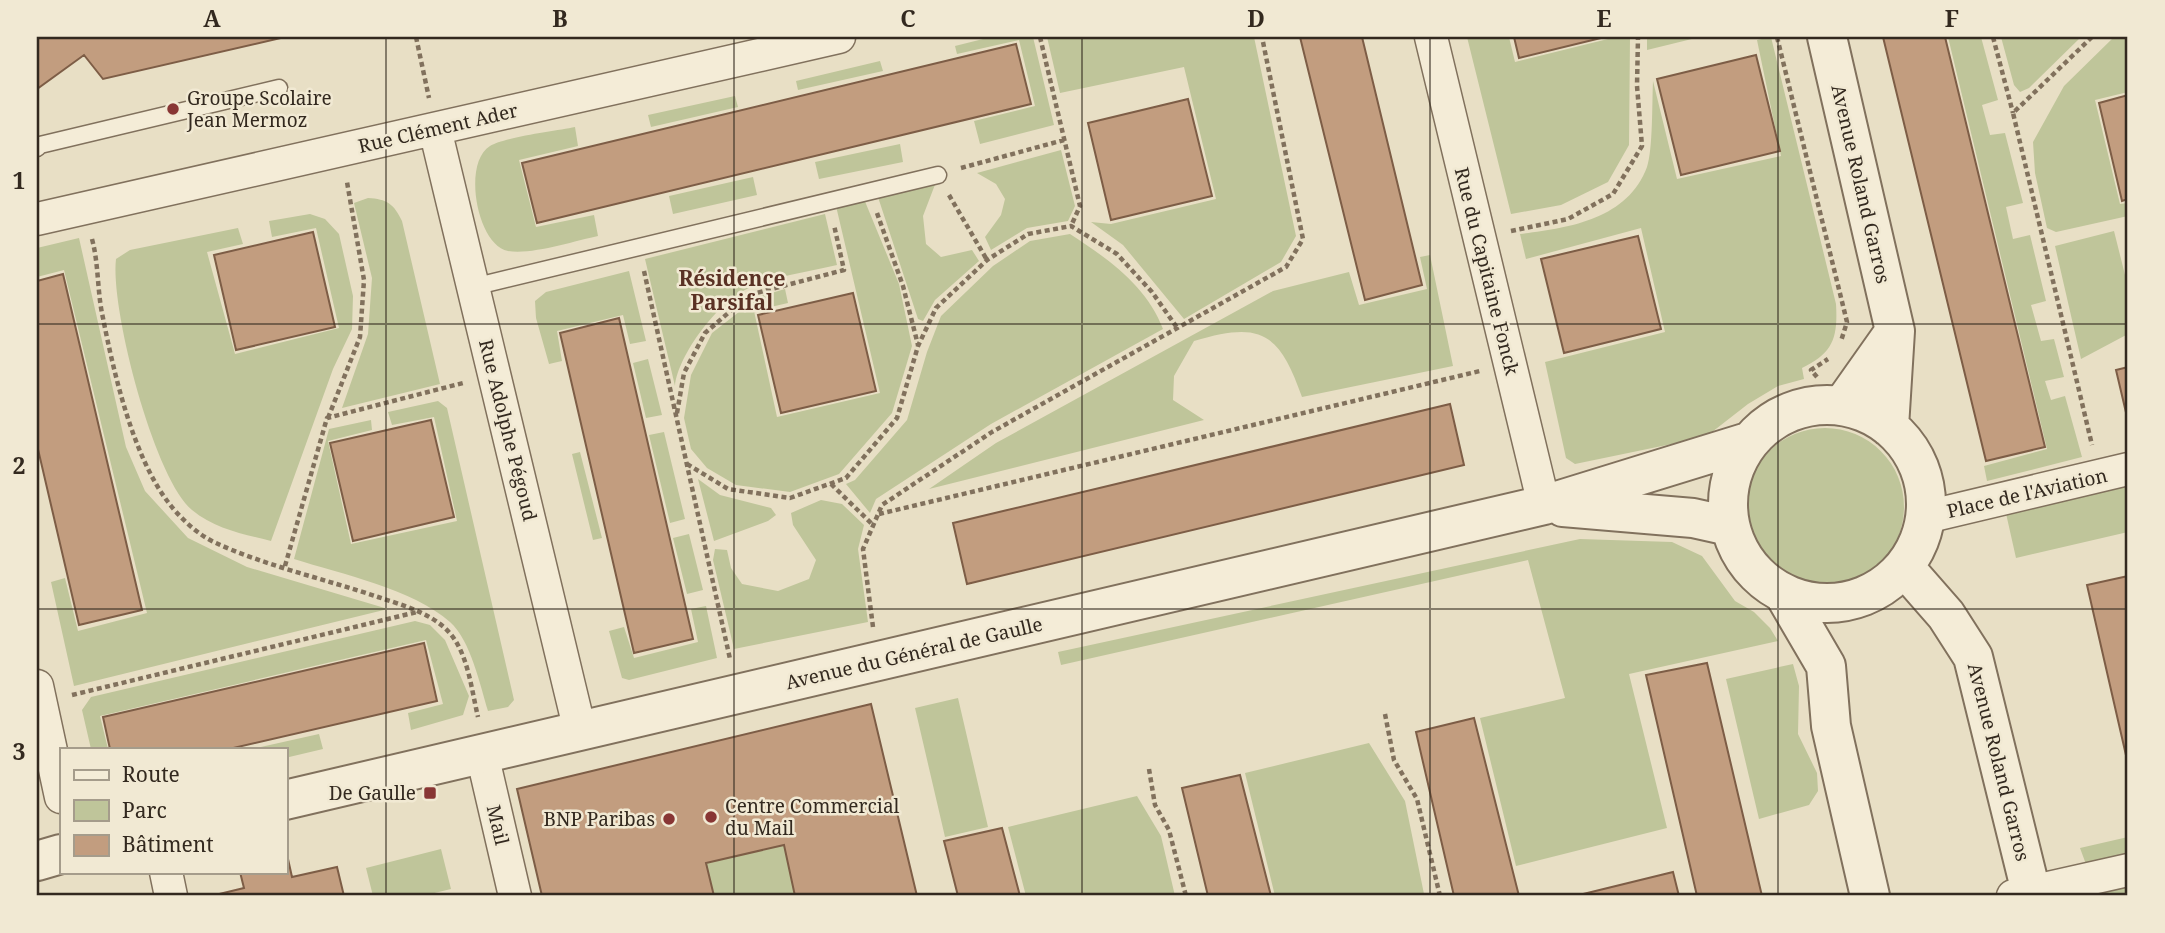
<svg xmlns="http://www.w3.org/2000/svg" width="2165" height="933" viewBox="0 0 2165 933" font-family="'Noto Serif',serif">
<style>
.green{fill:#bfc59a}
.building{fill:#c29d7f;stroke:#7d5d46;stroke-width:2}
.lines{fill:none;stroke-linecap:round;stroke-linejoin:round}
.service-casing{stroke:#81715d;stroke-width:19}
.minor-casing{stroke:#81715d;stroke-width:35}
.tertiary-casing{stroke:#81715d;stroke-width:42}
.path{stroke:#81715d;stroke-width:4.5;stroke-dasharray:5 3.5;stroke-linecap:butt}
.service{stroke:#f4ecd7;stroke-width:16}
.minor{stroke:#f4ecd7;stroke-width:32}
.tertiary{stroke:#f4ecd7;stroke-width:38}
.grid{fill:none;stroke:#33291f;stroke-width:2;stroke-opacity:0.55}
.poi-dot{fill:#883634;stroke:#f1e9d3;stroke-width:2.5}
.labels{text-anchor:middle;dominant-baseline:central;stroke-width:5;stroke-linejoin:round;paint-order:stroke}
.poi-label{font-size:19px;fill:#33291f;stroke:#f1e9d3;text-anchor:start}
.street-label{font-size:19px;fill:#33291f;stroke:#f1e9d3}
.neighbourhood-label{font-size:21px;font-weight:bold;fill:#5a3124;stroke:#f1e9d3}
.neatline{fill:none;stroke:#33291f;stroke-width:2.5}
.grid-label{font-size:23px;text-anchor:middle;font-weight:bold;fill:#33291f}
</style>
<rect width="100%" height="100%" fill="#e8dfc5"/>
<path class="green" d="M991 37H1033L1054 125 980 144 974 121 1035 106 1019 40 957 54 955 46Z
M1047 37H1254L1296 236 1281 262 1184 319 1123 245 1091 222 1111 224 1216 199 1184 67 1060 93Z
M1467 37H1509L1515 62 1616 37H1630L1629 145 1608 182 1561 205 1511 214Z
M1647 37H1700L1647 50Z
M1771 37 1836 304C1838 338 1833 353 1802 368L1804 379 1778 386 1748 404 1712 432 1691 440 1575 464 1566 458 1545 362 1665 332 1641 228 1526 259 1520 234C1568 228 1627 220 1647 167 1653 150 1652 102 1653 81L1677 179 1781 156 1757 40Z
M1948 37H1981L1998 100 1982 105 1990 135 2005 133 2023 203 2006 207 2013 239 2030 235 2046 301 2031 305 2041 341 2054 339 2064 377 2045 381 2051 400 2065 396 2082 457 1987 481 1984 466 2047 449Z
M2001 37H2081L2029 88 2020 92 2014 85Z
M2114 37H2128V92L2095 100 2120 204 2128 203V216L2056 232 2047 228 2035 173 2033 142 2064 86Z
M880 61 883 71 798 90 796 81Z
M735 96 738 107 651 127 648 115Z
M575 127 578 146 519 160 536 227 594 215 598 236C574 241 532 255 508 251 477 245 462 163 490 146 504 137 556 131 575 127Z
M900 144 903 162 819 179 815 162Z
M1061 150 1075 206 1068 221 1027 228 991 250 985 237 1001 215 1005 199 996 184 977 173Z
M753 177 757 195 673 214 669 196Z
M936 182 923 216 926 244 941 257 972 250 979 261 935 300 923 321 918 319 877 194Z
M368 198C387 199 394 204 402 221L440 384 342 408 368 334 372 278 354 203Z
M864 199 899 284 912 346 892 413 839 474 790 492 736 485 707 468 691 449 684 418 691 375 712 333 758 297 785 289 788 303 754 311 777 417 880 393 836 206Z
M310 214 325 219 339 234 353 296 352 329 333 369 271 541C243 534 215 529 192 510 154 478 110 308 116 259L130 250 238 228 243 244 207 252 235 354 339 328 316 228 272 237 269 221Z
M825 214 837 265C808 272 774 276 747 289 718 302 678 355 675 386L645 259Z
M2114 231 2128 287V334L2081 359 2055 246Z
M1070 234C1107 258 1147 286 1163 329L991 424 876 499 870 513 846 484 855 480 907 420 927 352 941 316 993 266 1030 241Z
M79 238 126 447 145 491 188 538 247 567 388 609 74 686 51 582 65 578 78 631 147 613 64 270 37 277V248Z
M1430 255 1453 366 1302 397C1279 332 1261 321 1194 341L1174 376 1173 400 1204 420 929 489 996 443 1273 291 1349 272 1359 305 1427 289 1420 257Z
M629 271 646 341 630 344 623 315 557 331 562 361 549 364 536 318 535 301 546 292Z
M648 359 662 415 646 418 633 363Z
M438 401 447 408 514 700 508 707 488 711C480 685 471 641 450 622 413 589 341 574 294 559L329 429 371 420 372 430 328 441 351 544 457 521 434 417 392 425 388 412Z
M1746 507a79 79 0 1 1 158 0a79 79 0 1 1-158 0Z
M664 432 685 519 670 523 649 435Z
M580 452 602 538 593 540 572 454Z
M698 479 720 495 771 508 776 515 768 521 714 541Z
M2128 480V532L2016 558 2005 509Z
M821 500 842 504 864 525 858 549 868 622 734 649 713 560 715 549 727 550 731 568 742 584 778 591 809 579 816 560 793 525 791 513Z
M689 534 703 590 687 594 673 538Z
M1580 539 1672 542 1702 556 1735 601 1754 612 1770 628 1778 641 1629 674 1667 828 1516 866 1480 718 1565 698 1528 560 1061 665 1058 652Z
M706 606 717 658 629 680 622 678 609 631 624 627 634 658 698 642 691 609Z
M415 621 430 625 445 640 469 696 463 715 411 730 408 713 443 704 426 640 100 716 108 749H91L82 710 91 697Z
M1793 664 1799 686 1798 734 1817 773 1818 791 1809 805 1759 819 1726 679Z
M958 698 988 827 945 837 915 708Z
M319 734 323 749 285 758V749H252Z
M1369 743 1405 801 1424 894 1275 896 1245 773Z
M1137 796 1161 836 1175 896H1026L1008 827Z
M2128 837V857L2087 867 2080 848Z
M784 845 795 896H714L706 863Z
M441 849 451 889 422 896H373L366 868Z
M2128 885V896H2078Z"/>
<path class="building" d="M37 37H285L103 79 84 55 37 89Z
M1300 37H1362L1422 285 1365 300Z
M1514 37H1605L1519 58Z
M1883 37H1945L2045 447 1986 461Z
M1016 44 1031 104 537 223 522 163Z
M1756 55 1780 151 1681 175 1657 79Z
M2128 95V199L2122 201 2099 103Z
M1188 99 1212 196 1111 220 1088 123Z
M313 232 335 327 236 350 214 255Z
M1638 236 1661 329 1564 353 1541 259Z
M63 274 142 610 79 625 37 445V281Z
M853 293 876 391 781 413 758 315Z
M619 318 693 639 634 653 560 333Z
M2128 367V421L2116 370Z
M1450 404 1464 465 967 584 953 523Z
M431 420 454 517 353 541 330 443Z
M2128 576V764L2087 585Z
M424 643 437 701 229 749H110L103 717Z
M1707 663 1762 896H1697L1646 675Z
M871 704 917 896H795L784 845 706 863 714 896H542L517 789Z
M1474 718 1519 896H1454L1416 732Z
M1240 775 1271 896H1208L1182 788Z
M1002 828 1020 896H958L944 841Z
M286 850 292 877 337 867 344 896H211L244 888 240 872H285Z
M1673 872 1679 896H1575Z"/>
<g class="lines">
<g class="service-casing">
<path id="service" d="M37 148 40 145 279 88
M473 287 938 175"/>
</g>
<g class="minor-casing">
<path id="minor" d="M1431 37 1544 505
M435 129 580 731
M37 219 839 37
M1926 517 2128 469
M37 686 61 797
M482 754 515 896
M166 872 171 896
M2013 896 2128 870"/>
</g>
<g class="tertiary-casing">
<path id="tertiary" d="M1827 37 1895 331 1889 427
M1728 504a99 99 0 1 1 198 0a99 99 0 1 1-198 0Z
M1842 406 1895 331
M1563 507 1693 518 1729 526
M1904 567 1946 615 1973 657 2032 896
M1784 594 1826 666 1831 726 1870 896
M285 800 1544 505 1748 442
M37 861 61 854"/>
</g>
<path class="path" d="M416 37 429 98
M1040 37 1080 206 1071 226
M1777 37 1847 322 1841 341
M1993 37 2013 113
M2092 37 2013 113 2092 445
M961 168 1064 140
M949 195 987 260
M877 213 903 286 918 345
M1511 231 1568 219 1613 194 1642 146 1637 86 1638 37
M92 239C99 265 97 292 103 318 114 374 133 456 168 502 180 518 198 535 216 543 263 565 328 580 378 597 405 606 439 615 455 640 469 662 472 692 478 717
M644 271 730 659
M1817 377 1811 370 1828 359
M677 413 684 373 705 333 749 295 844 270 834 225
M328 418 360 337 364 280 347 182
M687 464 728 489 790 498 846 478 897 418 918 346 936 308 987 260 1028 234 1071 226 1117 254 1152 292 1178 329
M831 484 873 525
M879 514 1480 371
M285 566 327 418 463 383
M873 627 863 549 882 505 992 432 1286 267 1303 239 1262 37
M72 695 417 612
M1385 714 1394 760 1417 799 1440 896
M1149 769 1155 805 1169 830 1186 896"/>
<use href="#service" class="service"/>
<use href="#minor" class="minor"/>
<use href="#tertiary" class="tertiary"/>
</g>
<path class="grid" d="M386 37V896M734 37V896M1082 37V896M1430 37V896M1778 37V896M37 324H2128M37 609H2128"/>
<g class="poi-dot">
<circle cx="173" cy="109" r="7"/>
<rect x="423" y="786" width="14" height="14" rx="3.5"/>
<circle cx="711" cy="817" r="7"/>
<circle cx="669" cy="819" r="7"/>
</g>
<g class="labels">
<g class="poi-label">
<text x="187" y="98">Groupe Scolaire<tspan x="187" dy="22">Jean Mermoz</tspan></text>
<text x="416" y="793" text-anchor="end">De Gaulle</text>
<text x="725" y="806">Centre Commercial<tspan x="725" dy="22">du Mail</tspan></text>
<text x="655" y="819" text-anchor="end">BNP Paribas</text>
</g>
<g class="street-label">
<text transform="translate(438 128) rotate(-13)">Rue Clément Ader</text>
<text transform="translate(1861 184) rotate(77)">Avenue Roland Garros</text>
<text transform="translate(1487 271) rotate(76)">Rue du Capitaine Fonck</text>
<text transform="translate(508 430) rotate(76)">Rue Adolphe Pégoud</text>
<text transform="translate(2027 493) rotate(-13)">Place de l'Aviation</text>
<text transform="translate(914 653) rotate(-13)">Avenue du Général de Gaulle</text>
<text transform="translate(1999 762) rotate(76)">Avenue Roland Garros</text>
<text transform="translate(498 825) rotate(77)">Mail</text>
</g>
<g class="neighbourhood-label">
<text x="732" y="278">Résidence<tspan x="732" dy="24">Parsifal</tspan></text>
</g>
</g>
<rect width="2165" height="933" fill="none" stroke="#f1e9d3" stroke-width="77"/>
<rect x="60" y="748" width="228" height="126" fill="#f1e9d3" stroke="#a59c8b" stroke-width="2"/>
<rect x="74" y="770" width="35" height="10" fill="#f4ecd7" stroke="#a59c8b" stroke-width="2"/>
<text x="122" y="782" font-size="21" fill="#33291f">Route</text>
<rect x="74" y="800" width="35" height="21" fill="#bfc59a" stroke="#a59c8b" stroke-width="2"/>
<text x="122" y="818" font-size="21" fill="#33291f">Parc</text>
<rect x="74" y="835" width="35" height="21" fill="#c29d7f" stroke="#a59c8b" stroke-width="2"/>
<text x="122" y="852" font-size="21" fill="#33291f">Bâtiment</text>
<rect x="38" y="38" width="2088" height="856" class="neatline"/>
<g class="grid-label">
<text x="212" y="27">A</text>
<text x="560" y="27">B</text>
<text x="908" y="27">C</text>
<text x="1256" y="27">D</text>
<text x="1604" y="27">E</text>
<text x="1952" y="27">F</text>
<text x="19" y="189">1</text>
<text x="19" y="474">2</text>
<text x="19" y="760">3</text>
</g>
</svg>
